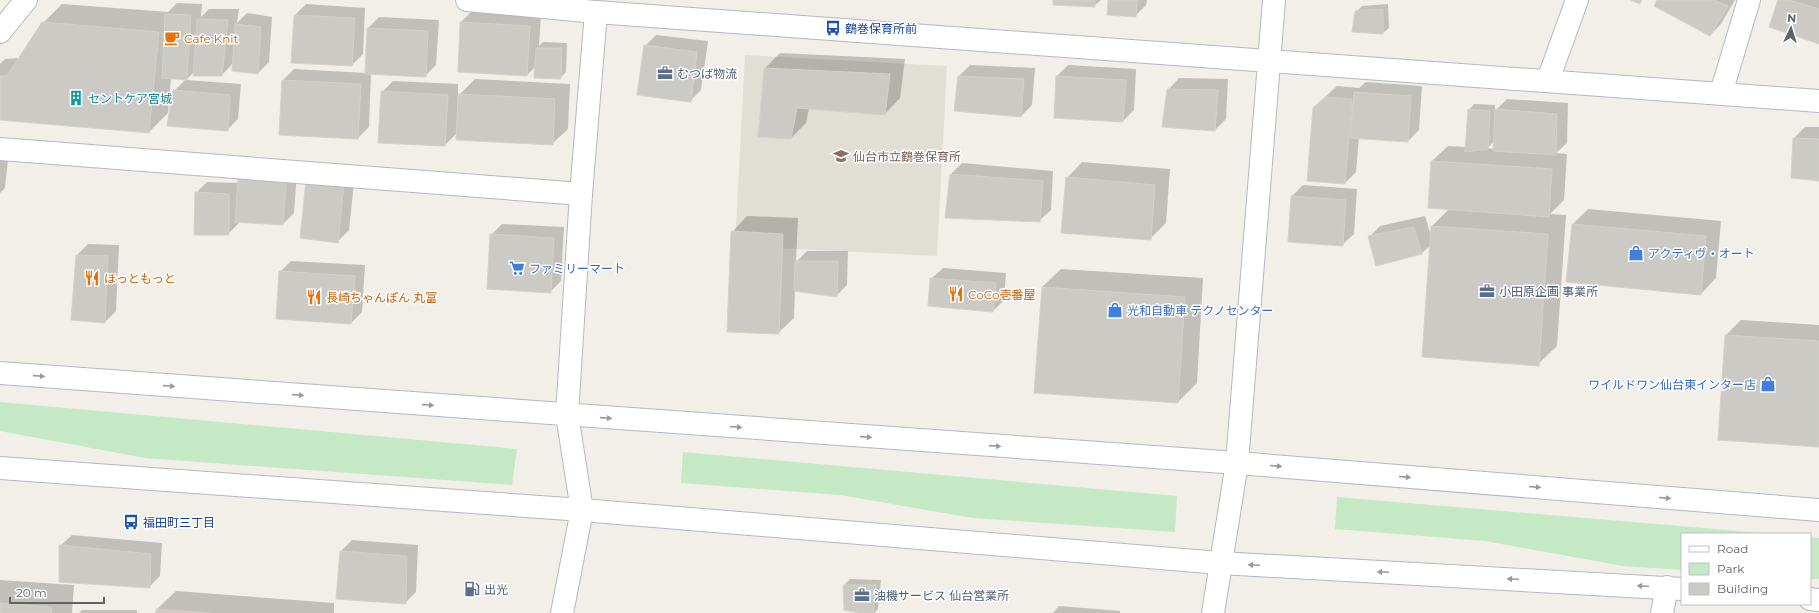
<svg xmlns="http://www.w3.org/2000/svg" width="1819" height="613" viewBox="0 0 1819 613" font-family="Montserrat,'Noto Sans JP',sans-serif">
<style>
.education{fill:#e1ded6}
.green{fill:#c5e8c5}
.shadow{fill:#0003;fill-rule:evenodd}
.building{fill:#cccac5;stroke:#d6d1c6}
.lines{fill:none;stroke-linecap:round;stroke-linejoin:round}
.minor-casing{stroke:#b5b8bc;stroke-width:24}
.tertiary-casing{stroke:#b5b8bc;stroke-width:24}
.minor{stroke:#fff;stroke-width:22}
.tertiary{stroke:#fff;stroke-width:22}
.oneway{fill:#979a9d}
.labels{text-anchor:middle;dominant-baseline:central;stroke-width:3;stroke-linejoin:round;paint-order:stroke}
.transit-label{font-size:12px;fill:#164399;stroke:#fff;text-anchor:start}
.food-label{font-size:12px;fill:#c56008;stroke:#fff;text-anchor:start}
.service-label{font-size:12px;fill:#4e5e75;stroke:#fff;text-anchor:start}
.culture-label{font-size:12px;fill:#0d838f;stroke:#fff;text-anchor:start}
.education-label{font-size:12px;fill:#785e54;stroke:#fff;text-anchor:start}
.shop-label{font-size:12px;fill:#366cbe;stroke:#fff;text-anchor:start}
</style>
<rect width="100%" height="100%" fill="#f1efe8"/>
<path class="education" d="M745 55 947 66 937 256 735 246Z"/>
<path class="green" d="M0 402 517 449 512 485 145 458 0 431Z
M683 452 1177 496 1175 532 973 518 840 495 681 483Z
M1337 497 1774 534H1682V570L1623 566 1485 541 1335 529Z
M1810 537 1819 538V579H1810Z"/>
<path class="shadow" d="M1054 0H1101L1094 6Z
M1109 0H1147L1146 5 1135 16Z
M1658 0H1735L1721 24 1710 35Z
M1779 0H1819V43Z
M177 3 202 4 201 17 209 9H239L237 23 247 13 272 17 269 62 258 73 234 62 222 75 195 71 186 80 241 84 238 119 227 130 174 91 186 79 171 78 168 113 149 132 0 119V64L5 59 20 58 43 23 62 4 168 12Z
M306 4 365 8 363 54 352 65 295 15Z
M1388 4 1389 28 1383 33 1354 31 1356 12 1362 6Z
M472 11 541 15 539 46 543 42 567 43 566 72 560 78 536 66 527 75 459 71 461 22Z
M379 17 439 20 436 65 425 76 371 73 369 127 358 138 283 80 294 69 366 73 368 28Z
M656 35 708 41 701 90 690 101 645 46Z
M780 53 905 59 900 98 885 114 809 108 806 123 791 138 765 68Z
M970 65 1035 68 1032 105 1021 116 959 76Z
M1068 65 1136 69 1134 110 1123 121 1055 117 1057 76Z
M1179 78 1228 79 1226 119 1215 130 1168 90Z
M475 79 570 84 568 129 552 144 457 133 445 145 382 92 393 81 458 84V96Z
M1366 82 1422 86 1419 130 1408 141 1359 137 1356 172 1345 183 1325 97 1337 86 1359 88Z
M1507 99 1568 103 1567 143 1556 153 1567 154 1564 200 1550 214 1566 215 1557 346 1538 364 1431 245 1422 253 1369 237 1380 226 1425 216 1431 236 1432 226 1449 209 1432 161 1448 146 1466 147 1469 110 1474 104 1495 105V111ZM1495 141 1494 149 1487 148Z
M1805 127H1819V180L1792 177 1794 138Z
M0 158 8 159 5 188 0 193Z
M1082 162 1170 169 1166 223 1150 239 1067 178Z
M962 163 1053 171 1051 210 1039 221 951 174Z
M250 169 297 172 294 213 283 224 239 221V223L228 234 196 193 207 182 239 183V180Z
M355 174 349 230 338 241 307 182Z
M1303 185 1357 189 1354 234 1342 245 1292 196Z
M1588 209 1721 221 1716 278 1701 294 1573 224Z
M747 216 798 218 796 262 807 251H848L847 285 836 296 795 290 794 318 778 333 732 232Z
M502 224 564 227 561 281 550 292 491 235Z
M88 244 119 245 116 311 105 322 77 255Z
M291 261 365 265 362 312 351 323 280 272Z
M943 268 1006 273 1004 300 993 311 931 279Z
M1061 269 1203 278 1197 383 1178 402 1042 287Z
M1741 320 1819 325V446L1726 335Z
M72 535 162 543 160 576 149 587 60 546Z
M352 540 418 545 416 592 405 603 341 551Z
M850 579 881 580 878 609 874 613 845 609 844 585Z
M0 580 74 585 72 613H0Z
M176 591 334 603V613H157V609Z
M1059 606 1120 611V613H1053Z
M82 610H137V613H79Z"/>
<path class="building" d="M1053 0H1095V7L1053 5Z
M1108 0H1137L1136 17 1107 15Z
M1631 0H1642L1640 4Z
M1657 0H1714L1728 6 1710 36 1654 6Z
M1778 0H1789L1819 9V44L1769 27Z
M1383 9V34L1352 32 1355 11Z
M165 14 191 15 187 80 162 78Z
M294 15 355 18 352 66 291 63Z
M197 19 228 20 222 76H193Z
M42 22 159 32 149 133 0 120V76H7Z
M460 22 530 26 527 76 458 72Z
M235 24 261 27 258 74 232 71Z
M367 28 428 31 426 77 365 74Z
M644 45 697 52 691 102 637 95Z
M536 48H562L561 79 534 78Z
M764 68 890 74 885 115 797 108 791 139 758 137Z
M958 76 1024 79 1021 117 954 111Z
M1056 76 1126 80 1123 122 1054 118Z
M282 80 361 84 358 139 279 135Z
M1167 89 1218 90 1215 131 1162 127Z
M173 90 230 95 228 131 167 126Z
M381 91 448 95 445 146 378 143Z
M1354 92 1411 96 1408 142 1350 138Z
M458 94 555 99 553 145 456 140Z
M1325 97 1352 99 1345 184 1307 181 1313 108Z
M1468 109 1490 111 1488 149 1465 152Z
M1495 109 1557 114 1556 155 1493 151Z
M1793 138 1819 139V181L1791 178Z
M1431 161 1552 169 1549 217 1428 208Z
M950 174 1043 181 1040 222 945 218Z
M1066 177 1155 185 1151 240 1061 233Z
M238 179 286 183 283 225 235 222Z
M306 181 344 185 338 243 300 238Z
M195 192 229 194V235H194Z
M1291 196 1346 200 1343 246 1288 242Z
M1572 224 1706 236 1701 295 1566 282Z
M1431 226 1548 234 1539 366 1422 357Z
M1414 227 1422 254 1376 266 1368 236Z
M731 231 783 234 779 334 727 332Z
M490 234 554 238 551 293 487 289Z
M76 255 108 256 105 323 71 320Z
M795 261H838L837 297 794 291Z
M279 271 355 276 351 324 276 319Z
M930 278 996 283 993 312 928 306Z
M1042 287 1185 297 1178 403 1034 393Z
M1725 335 1819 341V447L1718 440Z
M59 545 151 554 150 588 59 582Z
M340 551 407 556 406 604 336 599Z
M843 585H876L873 613H860L844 610Z
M0 603 52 607 51 613H0Z
M156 609 210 613H156Z"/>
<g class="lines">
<g class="minor-casing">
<path id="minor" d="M467 0 596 12 1819 101
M0 32 26 0
M1548 80 1577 0
M1721 93 1749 0
M0 149 581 194
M1213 613 1237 463 1274 0
M1662 613 1667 587"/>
</g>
<g class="tertiary-casing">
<path id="tertiary" d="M0 373 1237 463 1819 510
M0 468 582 510 1220 563 1682 589
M1810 599 1819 600
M562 613 582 510 567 415 581 194 596 12"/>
</g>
<use href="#minor" class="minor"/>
<use href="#tertiary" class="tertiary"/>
</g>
<defs><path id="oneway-solid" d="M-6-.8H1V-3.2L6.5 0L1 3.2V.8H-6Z"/></defs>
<g class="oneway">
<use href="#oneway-solid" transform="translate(39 376) rotate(4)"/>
<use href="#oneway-solid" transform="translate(169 386) rotate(4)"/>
<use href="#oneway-solid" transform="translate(298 395) rotate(4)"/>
<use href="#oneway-solid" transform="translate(428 405) rotate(4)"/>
<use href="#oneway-solid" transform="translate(606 418) rotate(4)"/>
<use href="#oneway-solid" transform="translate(736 427) rotate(4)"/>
<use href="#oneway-solid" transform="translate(866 437) rotate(4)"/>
<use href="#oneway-solid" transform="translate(995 446) rotate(4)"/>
<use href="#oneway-solid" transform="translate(1276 466) rotate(5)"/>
<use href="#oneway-solid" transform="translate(1405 477) rotate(5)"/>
<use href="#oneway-solid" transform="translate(1535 487) rotate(5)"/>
<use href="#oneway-solid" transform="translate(1665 498) rotate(5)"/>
<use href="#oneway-solid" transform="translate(1254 565) rotate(-177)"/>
<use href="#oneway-solid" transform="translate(1383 572) rotate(-177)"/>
<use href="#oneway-solid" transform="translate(1513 579) rotate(-177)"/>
<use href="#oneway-solid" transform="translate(1643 586) rotate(-177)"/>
</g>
<defs>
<g id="bus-bare" transform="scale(1.2)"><path d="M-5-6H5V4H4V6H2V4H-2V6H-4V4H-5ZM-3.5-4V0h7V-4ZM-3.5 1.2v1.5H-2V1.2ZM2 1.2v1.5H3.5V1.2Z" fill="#1a4fb4" stroke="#fff" stroke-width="2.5" paint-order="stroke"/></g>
<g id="cafe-bare" transform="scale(1.2)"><path d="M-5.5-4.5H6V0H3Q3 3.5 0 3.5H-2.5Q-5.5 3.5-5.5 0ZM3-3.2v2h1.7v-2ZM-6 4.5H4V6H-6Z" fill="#e8710a" stroke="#fff" stroke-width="2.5" paint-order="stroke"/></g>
<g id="office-bare" transform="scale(1.2)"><path d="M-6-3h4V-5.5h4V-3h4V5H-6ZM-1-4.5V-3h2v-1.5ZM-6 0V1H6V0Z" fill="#5c6f8a" stroke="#fff" stroke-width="2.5" paint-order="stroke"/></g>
<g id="building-bare" transform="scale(1.2)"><path d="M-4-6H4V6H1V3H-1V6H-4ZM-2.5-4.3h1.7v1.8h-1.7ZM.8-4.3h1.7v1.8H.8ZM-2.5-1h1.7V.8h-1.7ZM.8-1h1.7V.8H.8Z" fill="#0f9aa8" stroke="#fff" stroke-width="2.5" paint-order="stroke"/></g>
<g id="school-bare" transform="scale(1.2)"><path d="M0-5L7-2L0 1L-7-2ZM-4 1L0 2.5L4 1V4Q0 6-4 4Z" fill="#8d6e63" stroke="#fff" stroke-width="2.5" paint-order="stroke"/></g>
<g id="shop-bare" transform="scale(1.2)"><path d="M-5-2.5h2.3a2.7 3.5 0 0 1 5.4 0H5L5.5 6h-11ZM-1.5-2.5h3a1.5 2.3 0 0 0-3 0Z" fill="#3f7fe0" stroke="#fff" stroke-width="2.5" paint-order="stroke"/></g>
<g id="supermarket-bare" transform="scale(1.2)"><path d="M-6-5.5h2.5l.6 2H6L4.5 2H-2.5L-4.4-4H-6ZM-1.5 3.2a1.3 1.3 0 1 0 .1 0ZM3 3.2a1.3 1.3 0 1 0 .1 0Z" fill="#3f7fe0" stroke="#fff" stroke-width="2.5" paint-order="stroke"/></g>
<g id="restaurant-bare" transform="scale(1.2)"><path d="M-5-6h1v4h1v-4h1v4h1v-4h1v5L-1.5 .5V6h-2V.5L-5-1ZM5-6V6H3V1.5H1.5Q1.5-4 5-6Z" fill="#e8710a" stroke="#fff" stroke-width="2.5" paint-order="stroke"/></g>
<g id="fuel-bare" transform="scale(1.2)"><path d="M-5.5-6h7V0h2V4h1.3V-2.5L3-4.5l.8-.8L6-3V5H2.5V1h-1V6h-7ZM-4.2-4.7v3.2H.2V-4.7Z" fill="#5c6f8a" stroke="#fff" stroke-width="2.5" paint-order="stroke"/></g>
</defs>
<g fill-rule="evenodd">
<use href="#bus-bare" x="833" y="28"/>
<use href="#cafe-bare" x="172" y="38"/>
<use href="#office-bare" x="665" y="73"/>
<use href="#building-bare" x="76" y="98"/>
<use href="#school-bare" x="841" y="156"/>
<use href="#shop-bare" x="1636" y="253"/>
<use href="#supermarket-bare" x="517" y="268"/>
<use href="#restaurant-bare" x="92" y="278"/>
<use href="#office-bare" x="1487" y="291"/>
<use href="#restaurant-bare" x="956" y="294"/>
<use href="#restaurant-bare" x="314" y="297"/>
<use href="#shop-bare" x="1115" y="310"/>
<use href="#shop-bare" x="1768" y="384"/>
<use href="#bus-bare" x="131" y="522"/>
<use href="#fuel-bare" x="472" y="589"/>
<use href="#office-bare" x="862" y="595"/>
</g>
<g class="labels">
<g class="transit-label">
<text x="845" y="28">鶴巻保育所前</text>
<text x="143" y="522">福田町三丁目</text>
</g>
<g class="food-label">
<text x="184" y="38">Cafe Knit</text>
<text x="104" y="278">ほっともっと</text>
<text x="968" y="294">CoCo壱番屋</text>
<text x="326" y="297">長崎ちゃんぽん 丸富</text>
</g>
<g class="service-label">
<text x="677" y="73">むつば物流</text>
<text x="1499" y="291">小田原企画 事業所</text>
<text x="484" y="589">出光</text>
<text x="874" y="595">油機サービス 仙台営業所</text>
</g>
<g class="culture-label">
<text x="88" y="98">セントケア宮城</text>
</g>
<g class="education-label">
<text x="853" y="156">仙台市立鶴巻保育所</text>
</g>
<g class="shop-label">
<text x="1648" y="253">アクティヴ・オート</text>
<text x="529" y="268">ファミリーマート</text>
<text x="1127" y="310">光和自動車 テクノセンター</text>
<text x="1756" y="384" text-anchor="end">ワイルドワン仙台東インター店</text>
</g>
</g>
<rect x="1681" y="533" width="130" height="72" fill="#ffffff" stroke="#bfc1c3"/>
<rect x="1689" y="546" width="20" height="6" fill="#ffffff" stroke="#bfc1c3"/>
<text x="1717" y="553" font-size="12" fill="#5f6368">Road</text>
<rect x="1689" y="563" width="20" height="12" fill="#c5e8c5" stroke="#bfc1c3"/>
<text x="1717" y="573" font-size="12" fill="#5f6368">Park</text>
<rect x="1689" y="583" width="20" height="12" fill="#cccac5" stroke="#bfc1c3"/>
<text x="1717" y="593" font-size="12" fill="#5f6368">Building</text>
<g transform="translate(1791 28) rotate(4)" stroke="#ffffff" stroke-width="3" paint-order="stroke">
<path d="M0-3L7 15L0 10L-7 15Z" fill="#5f6368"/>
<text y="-6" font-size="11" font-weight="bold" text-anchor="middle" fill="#5f6368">N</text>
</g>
<path d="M10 597v6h94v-6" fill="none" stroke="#5f6368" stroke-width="2"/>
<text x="16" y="597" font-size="12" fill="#5f6368" stroke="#ffffff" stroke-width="3" paint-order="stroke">20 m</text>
</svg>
